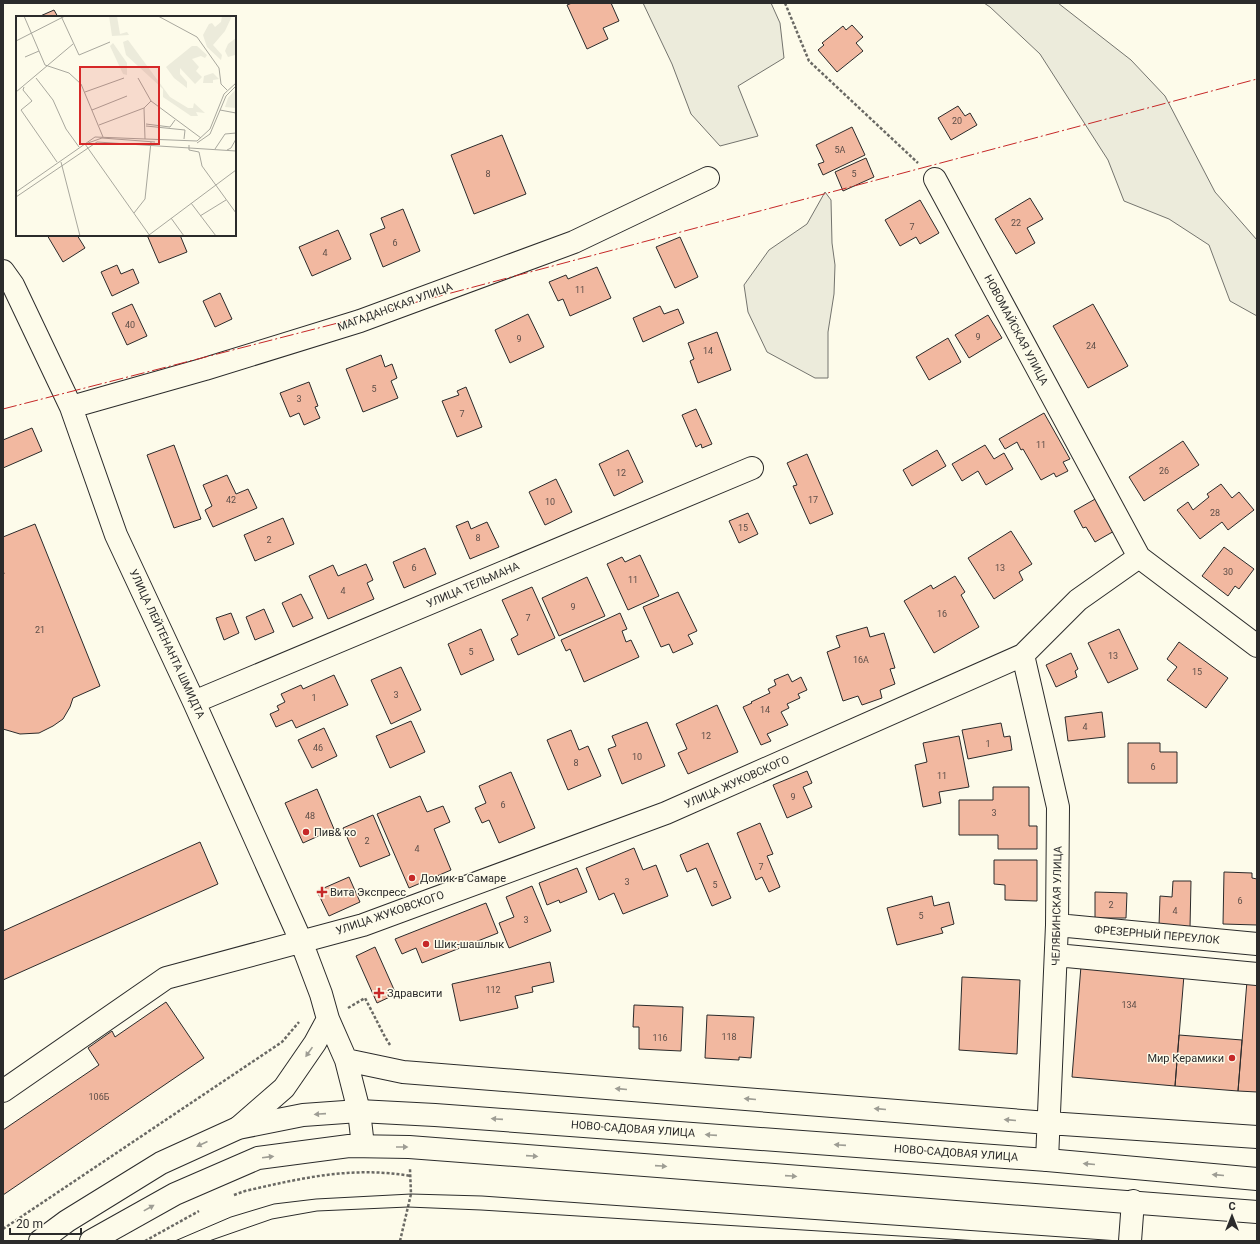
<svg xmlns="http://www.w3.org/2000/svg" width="1260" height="1244" viewBox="0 0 1260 1244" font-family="Roboto,sans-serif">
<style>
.green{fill:#ecebdb;stroke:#74746e}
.building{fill:#f2b8a0;stroke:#2b2b2b}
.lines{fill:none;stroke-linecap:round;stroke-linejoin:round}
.minor-casing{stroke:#2b2b2b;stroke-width:24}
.major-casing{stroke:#2b2b2b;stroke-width:24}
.path{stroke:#6a6964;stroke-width:2.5;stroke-dasharray:3 2;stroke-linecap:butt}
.minor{stroke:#fdfbea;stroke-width:22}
.major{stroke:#fdfbea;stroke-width:22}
.tram{stroke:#2b2b2b;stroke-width:1}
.power{stroke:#c62828;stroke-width:1;stroke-dasharray:14 3 2 3;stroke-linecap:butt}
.oneway{fill:#9e9d94}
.poi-dot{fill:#c62828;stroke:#fdfbea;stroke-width:1.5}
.labels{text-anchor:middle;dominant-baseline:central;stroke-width:3;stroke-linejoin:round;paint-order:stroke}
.number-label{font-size:9px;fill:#5d4e48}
.street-label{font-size:11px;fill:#2b2b2b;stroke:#fdfbea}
.poi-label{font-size:11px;fill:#2b2b2b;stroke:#fdfbea;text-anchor:start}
.inset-road{fill:none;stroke:#a9a89e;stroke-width:1}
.view{fill:#d62828;fill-opacity:0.15;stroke:#d62828;stroke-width:2}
.inset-edge{fill:none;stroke:#2b2b2b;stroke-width:2}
</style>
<rect width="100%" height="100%" fill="#fdfbea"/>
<path class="green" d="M643 3H771L780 23 784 58 738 86 758 136 720 146 691 114 672 64Z
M984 3H1058L1131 60 1165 96 1215 192 1257 240V316L1230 301 1209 245 1169 219 1124 201 1108 160 1040 54 990 7Z
M825 192 831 200 832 243 835 265 834 294 828 332V378H815L767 352 748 312 744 285 769 250 807 224Z"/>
<path class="building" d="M572 3H611L619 21 603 28 608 39 587 49 567 5Z
M54 10 58 17H38Z
M852 25 863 37 856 43 863 51 837 72 818 50 824 45 822 43 843 26 846 30Z
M958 106 965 116 970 113 977 125 951 140 938 118Z
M852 127 865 155 823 175 818 164 824 162 816 145Z
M502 135 526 194 474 214 451 155Z
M866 158 874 177 843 191 835 172Z
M1030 198 1043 219 1027 228 1035 243 1016 254 995 219Z
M920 200 939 233 920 244 916 237 900 246 885 220Z
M403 209 420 251 383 267 370 234 385 228 381 218Z
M338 230 351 259 312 276 299 247Z
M47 235H77L85 248 63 262Z
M147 235H180L187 252 159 263Z
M680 237 698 277 675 288 656 247Z
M117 265 121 274 133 269 139 283 112 296 101 272Z
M597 267 611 298 570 316 563 299 558 301 549 282 566 275 568 279Z
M220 293 232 319 215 327 203 301Z
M132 304 147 336 127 345 112 313Z
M1093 304 1128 366 1088 388 1053 326Z
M660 306 664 314 678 309 684 323 643 342 633 318Z
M528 314 544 347 510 363 495 330Z
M988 315 1002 338 969 358 955 335Z
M717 332 731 370 698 383 690 361 694 359 688 343Z
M948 338 961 362 929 380 916 357Z
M381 355 385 367 392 364 397 378 391 381 398 398 363 412 346 369Z
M309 382 318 406 315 407 320 418 304 425 299 413 290 417 280 393Z
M466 387 482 427 457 437 442 401 459 395 457 391Z
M696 409 712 444 702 448 701 444 696 447 682 415Z
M1044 413 1070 459 1063 462 1068 471 1056 477 1054 473 1041 480 1023 449 1021 450 1017 442 1005 449 999 439Z
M32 428 42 451 3 468V440Z
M1183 441 1199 465 1144 501 1129 477Z
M174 445 201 519 174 528 147 455Z
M985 445 994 459 1004 453 1013 469 986 485 978 471 962 481 952 464Z
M628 450 643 482 614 496 599 464Z
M937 450 946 466 912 486 903 470Z
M807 454 833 514 810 524 793 486 797 485 787 463Z
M227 475 236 494 248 489 257 508 213 527 205 510 212 506 203 485Z
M556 479 572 512 545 525 529 492Z
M1221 484 1232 498 1239 492 1254 510 1228 530 1222 522 1200 539 1177 510 1188 502 1193 510 1209 497 1207 494Z
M1097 498 1116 530 1095 542 1086 527 1083 528 1074 511Z
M748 513 758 534 739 543 729 521Z
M283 518 294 544 255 561 244 535Z
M468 521 471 529 487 522 499 547 470 559 456 526Z
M35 524 100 686 73 698 70 707 63 719 53 726 39 733 20 734 3 729V574H4L3 570V537Z
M1011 531 1032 564 1019 572 1023 580 994 599 968 558Z
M1224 547 1254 569 1239 589 1235 586 1228 596 1202 576Z
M425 548 436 574 404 588 393 562Z
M640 555 659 596 628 610 607 564 622 557 625 562Z
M366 564 373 580 367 583 374 599 328 619 309 576 333 565 338 576Z
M955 576 965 592 961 595 979 627 934 653 904 601 931 585 933 589Z
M587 577 605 616 559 636 542 598Z
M532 587 555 638 518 655 511 639 518 635 502 600Z
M678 592 697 631 688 635 693 644 673 653 669 644 661 647 643 607Z
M301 594 313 618 293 627 282 603Z
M264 609 274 632 255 640 246 617Z
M231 613 239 633 224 640 216 618Z
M620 613 627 629 622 631 626 642 631 640 639 657 584 682 570 649 566 651 561 640Z
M867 627 870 637 884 633 895 668 890 669 895 684 880 690 882 698 862 705 858 696 843 701 827 652 840 647 836 636Z
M481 629 494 660 461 675 448 644Z
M1119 629 1138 669 1108 683 1088 643Z
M1179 642 1228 678 1206 708 1167 680 1177 667 1167 659Z
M1071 653 1078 669 1075 671 1077 677 1056 687 1046 665Z
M401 667 421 710 391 724 371 680Z
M788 674 792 682 801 677 807 690 798 694 800 698 787 704 789 708 781 712 788 725 767 734 771 741 761 745 743 707 752 703 751 702 770 693 768 689 776 685 774 680Z
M334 675 348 705 296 728 292 720 276 727 270 714 279 710 277 706 285 702 281 694 301 685 303 689Z
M717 705 738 752 688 774 678 753 687 749 676 724Z
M1102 712 1105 737 1068 741 1065 717Z
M411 721 425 752 390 768 376 736Z
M647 722 665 766 622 784 608 749 616 746 612 736Z
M1001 723 1004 737 1010 736 1012 750 968 759 962 730Z
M324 728 337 756 312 768 298 740Z
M571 730 579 750 588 746 601 776 568 790 547 740Z
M959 736 969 787 939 792 941 803 923 807 915 765 927 762 923 743Z
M1128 743H1160V752H1177V783H1128Z
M807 771 812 783 803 787 812 807 787 818 773 785Z
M511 772 535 828 499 843 489 820 482 823 475 808 486 803 479 786Z
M993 787H1029V826H1037V849H998V835H959V800H993Z
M317 789 334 829 303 843 285 803Z
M420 796 427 812 443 806 450 822 434 829 451 870 409 888 377 814Z
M373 815 390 855 360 867 343 828Z
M760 823 773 854 767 856 780 887 769 892 762 877 756 880 737 833Z
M200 842 218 884 3 980V931Z
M708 843 731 898 712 906 696 868 687 872 680 855Z
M634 848 643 870 656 865 668 896 623 914 614 893 599 900 586 868Z
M994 860H1037V901L1005 900V885L994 884Z
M577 868 587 892 560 903 559 900 547 905 539 883Z
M1224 872 1252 873V878L1257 879V925L1223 924Z
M349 877 360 902 329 916 317 891Z
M1173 881H1191L1190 928 1159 926 1160 896 1172 897Z
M532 886 551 931 509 948 499 923 514 917 506 897Z
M1095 892 1127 893 1126 918H1095Z
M932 896 934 906 949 902 954 924 941 928 943 933 897 945 887 908Z
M486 903 498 933 422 963 416 948 402 954 395 939Z
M375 947 396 994 377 1003 356 956Z
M550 962 554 982 532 987 533 992 515 996 518 1008 460 1021 452 984Z
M1081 966 1184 975 1175 1086 1072 1077Z
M962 977 1020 980 1017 1054 959 1050Z
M1247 981 1257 982V1092L1238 1091Z
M166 1002 204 1058 3 1195V1130L99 1065 88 1048 112 1031 115 1037Z
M634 1005 683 1007 681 1051 639 1049V1027H633Z
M707 1015 754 1017 751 1058 739 1057V1060L705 1058Z
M1179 1035 1242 1040 1238 1091 1175 1086Z"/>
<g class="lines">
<g class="minor-casing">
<path id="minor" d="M935 179 1139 557 1257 646
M3 271 13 285 71 407 116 535 194 702 301 941 321 994 328 1019 346 1060 359 1111 363 1146
M71 407 205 369 360 321 574 242 708 178
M1023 655 1058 807 1057 925 1047 1160
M194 702 752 468
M1057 925 1257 944
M1056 955 1257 974
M346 1060 403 1072 1048 1123 1257 1137
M3 1091 166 978 363 925 666 813 1023 655 1078 600 1139 557
M238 1128 284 1088 315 1043 328 1019
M1130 1241 1133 1201"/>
</g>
<g class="major-casing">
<path id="major" d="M40 1241 67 1221 161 1163 238 1128 303 1115 359 1111 435 1115 1047 1160 1257 1179
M91 1241 175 1194 258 1158 349 1146 409 1147 1257 1212"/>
</g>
<path class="path" d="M785 3 809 61 918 163
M348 1008 365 998 385 1037 390 1045
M234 1195 245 1191C302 1178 352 1166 411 1176
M3 1229 282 1042 299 1022
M145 1241 199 1211
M400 1241 411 1194 410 1169"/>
<use href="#minor" class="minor"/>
<use href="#major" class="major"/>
<path class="tram" d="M175 1241 231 1217 274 1204 316 1199 411 1194 482 1196 1119 1241
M209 1241 272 1219 317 1211 408 1207 481 1210 980 1241"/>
<path class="power" d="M3 409 338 323 1257 79"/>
</g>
<defs><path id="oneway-solid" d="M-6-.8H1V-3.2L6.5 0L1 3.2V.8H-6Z"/></defs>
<g class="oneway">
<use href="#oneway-solid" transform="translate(309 1052) rotate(125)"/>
<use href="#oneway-solid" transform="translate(621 1089) rotate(-175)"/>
<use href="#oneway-solid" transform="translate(750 1099) rotate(-175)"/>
<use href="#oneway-solid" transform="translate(880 1109) rotate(-175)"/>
<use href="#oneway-solid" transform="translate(320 1114) rotate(176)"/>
<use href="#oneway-solid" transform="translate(497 1119) rotate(-176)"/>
<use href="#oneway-solid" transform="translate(1010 1120) rotate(-175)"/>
<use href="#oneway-solid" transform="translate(711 1135) rotate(-176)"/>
<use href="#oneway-solid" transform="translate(202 1144) rotate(156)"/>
<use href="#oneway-solid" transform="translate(840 1145) rotate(-176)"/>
<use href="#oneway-solid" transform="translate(402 1147)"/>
<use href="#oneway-solid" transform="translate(532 1156) rotate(4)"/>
<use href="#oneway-solid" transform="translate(268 1157) rotate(-7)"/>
<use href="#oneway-solid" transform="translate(1089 1164) rotate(-175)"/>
<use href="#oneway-solid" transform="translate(661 1166) rotate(4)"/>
<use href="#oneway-solid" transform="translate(1218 1175) rotate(-175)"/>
<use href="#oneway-solid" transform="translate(791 1176) rotate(4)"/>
<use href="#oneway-solid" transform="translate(149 1208) rotate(-29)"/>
</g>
<g class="poi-dot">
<circle cx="306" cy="832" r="4"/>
<circle cx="412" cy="878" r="4"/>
<path d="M320 886h4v4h4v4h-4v4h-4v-4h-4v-4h4z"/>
<circle cx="426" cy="944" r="4"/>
<path d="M377 987h4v4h4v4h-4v4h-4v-4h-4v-4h4z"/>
<circle cx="1232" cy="1058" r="4"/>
</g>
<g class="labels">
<g class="number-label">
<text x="957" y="121">20</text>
<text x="840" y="150">5А</text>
<text x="488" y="174">8</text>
<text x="854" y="174">5</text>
<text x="1016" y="223">22</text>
<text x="912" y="227">7</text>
<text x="395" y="243">6</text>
<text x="325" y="253">4</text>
<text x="580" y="290">11</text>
<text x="130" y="325">40</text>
<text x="978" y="337">9</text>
<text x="519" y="339">9</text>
<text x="1091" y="346">24</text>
<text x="708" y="351">14</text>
<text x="374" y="389">5</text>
<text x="299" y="399">3</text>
<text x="462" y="414">7</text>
<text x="1041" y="445">11</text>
<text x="1164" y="471">26</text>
<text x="621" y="473">12</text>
<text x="231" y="500">42</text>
<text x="813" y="500">17</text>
<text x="550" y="502">10</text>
<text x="1215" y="513">28</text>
<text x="743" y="528">15</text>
<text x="478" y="538">8</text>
<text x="269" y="540">2</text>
<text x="414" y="568">6</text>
<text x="1000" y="568">13</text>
<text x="1228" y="572">30</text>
<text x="633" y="580">11</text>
<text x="343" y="591">4</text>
<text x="573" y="607">9</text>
<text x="942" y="614">16</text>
<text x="528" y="618">7</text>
<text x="40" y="630">21</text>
<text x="471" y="652">5</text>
<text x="1113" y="656">13</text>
<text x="861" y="660">16А</text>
<text x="1197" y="672">15</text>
<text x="396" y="695">3</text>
<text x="314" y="698">1</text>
<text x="765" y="710">14</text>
<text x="1085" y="727">4</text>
<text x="706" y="736">12</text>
<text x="988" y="744">1</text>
<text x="318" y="748">46</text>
<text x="637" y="757">10</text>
<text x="576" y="763">8</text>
<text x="1153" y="767">6</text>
<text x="942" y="776">11</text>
<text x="793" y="797">9</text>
<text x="503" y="805">6</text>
<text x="994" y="813">3</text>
<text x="310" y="816">48</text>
<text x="367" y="841">2</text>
<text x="417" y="849">4</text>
<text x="761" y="867">7</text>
<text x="627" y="882">3</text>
<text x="715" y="885">5</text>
<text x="1240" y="901">6</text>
<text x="1111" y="905">2</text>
<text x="1175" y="911">4</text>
<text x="921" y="916">5</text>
<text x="526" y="920">3</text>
<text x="493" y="990">112</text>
<text x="1129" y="1005">134</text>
<text x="729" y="1037">118</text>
<text x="660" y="1038">116</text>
<text x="99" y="1097">106Б</text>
</g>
<g class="street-label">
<text transform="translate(395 307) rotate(-20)">МАГАДАНСКАЯ УЛИЦА</text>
<text transform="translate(1016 330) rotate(62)">НОВОМАЙСКАЯ УЛИЦА</text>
<text transform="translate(473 585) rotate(-23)">УЛИЦА ТЕЛЬМАНА</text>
<text transform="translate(167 644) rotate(65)">УЛИЦА ЛЕЙТЕНАНТА ШМИДТА</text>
<text transform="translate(737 782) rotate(-24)">УЛИЦА ЖУКОВСКОГО</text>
<text transform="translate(1057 906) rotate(-89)">ЧЕЛЯБИНСКАЯ УЛИЦА</text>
<text transform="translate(390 913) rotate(-19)">УЛИЦА ЖУКОВСКОГО</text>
<text transform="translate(1157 935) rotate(5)">ФРЕЗЕРНЫЙ ПЕРЕУЛОК</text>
<text transform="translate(633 1129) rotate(4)">НОВО-САДОВАЯ УЛИЦА</text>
<text transform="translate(956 1153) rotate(4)">НОВО-САДОВАЯ УЛИЦА</text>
</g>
<g class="poi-label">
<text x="314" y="832">Пив&amp; ко</text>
<text x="420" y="878">Домик в Самаре</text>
<text x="330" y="892">Вита Экспресс</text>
<text x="434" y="944">Шик-шашлык</text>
<text x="387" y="993">Здравсити</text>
<text x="1224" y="1058" text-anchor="end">Мир Керамики</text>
</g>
</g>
<g transform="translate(16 16)">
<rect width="220" height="220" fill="#fdfbea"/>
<path d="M93 0H101L104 18 111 16 113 19 96 20ZM206 0H216L209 15 197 29 206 39 205 44 191 31 187 19 193 8 196 7 199 11 205 6ZM220 22 219 39 212 41 209 35 212 28ZM112 24 154 81 172 92H177L178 87 189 97 180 96 182 100H175L147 81V73L110 39 107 26ZM97 27 111 47V59L107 58 94 30ZM176 30H181L191 39 189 42 185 40 176 43 183 51 180 55 186 61 179 68 164 52V58L171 66V72L158 62 150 51ZM197 57 203 63 197 64V67H187L188 60ZM220 73V92L209 91 212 82Z" fill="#ecebdb"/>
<path class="inset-road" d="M8 0 29 49 53 57 65 68 87 121M45 0 63 39 94 26M142 0 181 21 203 52 205 68 211 74M0 25 49 0M9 41 23 35M20 62 37 84 50 113 63 131M122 62 135 85 185 122M8 71 7 74 16 85 5 94 41 146M0 76 57 28M69 76 108 62M128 92 129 123M76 94 111 80M204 94 220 97M130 108 154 111 159 104M83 109 128 92 135 85M130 110 169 114 168 123M72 127 86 122 139 126M181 127 194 118 210 80 220 70M69 128 134 220M173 129V134L183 136 186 150 220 197M199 133 209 118 220 117M211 134 215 132 220 123M45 146 64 220M0 176 79 121 181 125 194 113 208 78 220 67M0 181 81 126 220 135M175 187 200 220M118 197 129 183 135 126M184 200 210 184M155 202 168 220M133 219 220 154"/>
<path class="view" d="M64 51H143V128H64Z"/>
<rect width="220" height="220" class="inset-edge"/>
</g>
<rect width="1260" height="1244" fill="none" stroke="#2b2b2b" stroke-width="8"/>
<g transform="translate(1232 1216)" stroke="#fdfbea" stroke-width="3" paint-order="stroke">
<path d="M0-3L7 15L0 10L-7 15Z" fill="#2b2b2b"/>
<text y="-6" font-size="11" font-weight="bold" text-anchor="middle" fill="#2b2b2b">С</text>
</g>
<path d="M10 1228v6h71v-6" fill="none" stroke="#2b2b2b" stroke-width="2"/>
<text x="16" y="1228" font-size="12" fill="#2b2b2b" stroke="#fdfbea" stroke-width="3" paint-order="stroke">20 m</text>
</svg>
